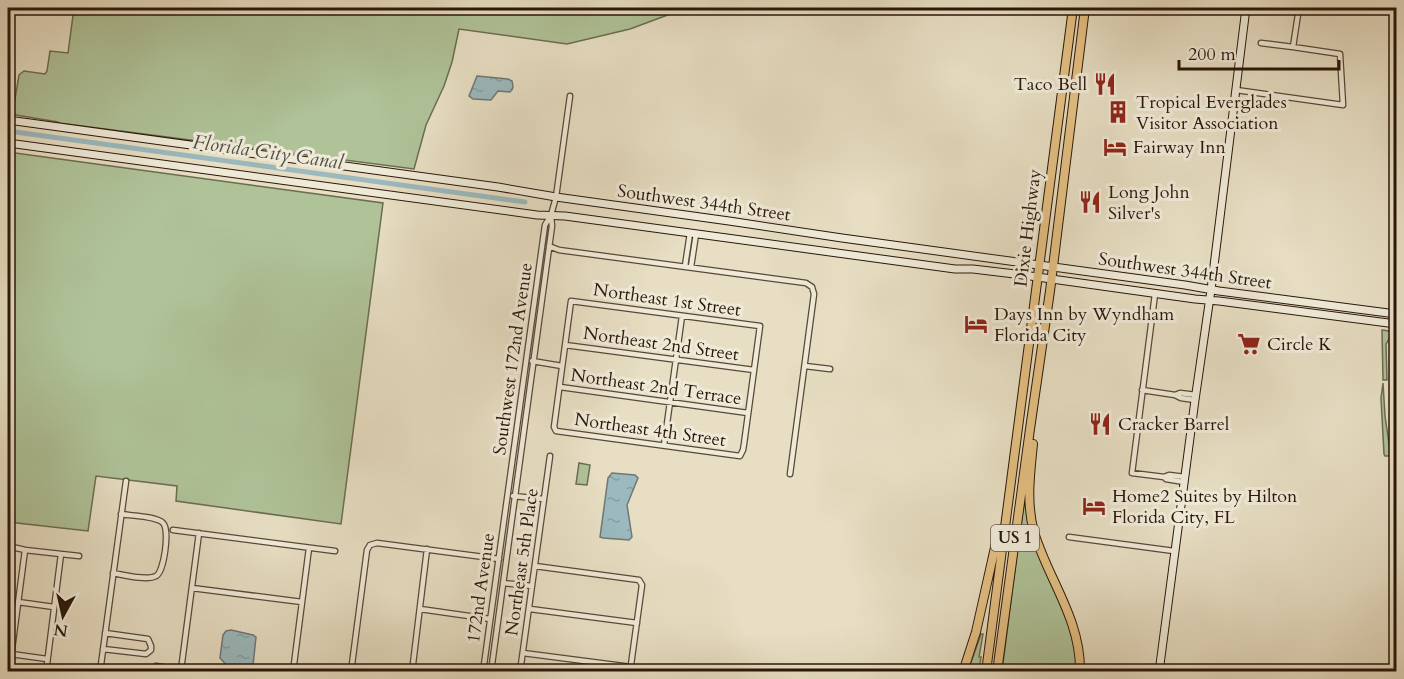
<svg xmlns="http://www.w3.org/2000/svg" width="1404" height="679" viewBox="0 0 1404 679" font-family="Cardo,serif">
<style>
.green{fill:#afc298;stroke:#6c6c50;stroke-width:1.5}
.water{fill:url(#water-ripples);stroke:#6e7876;stroke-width:1.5}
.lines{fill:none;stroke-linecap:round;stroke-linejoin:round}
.canal{stroke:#9bb9be;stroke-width:5}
.street-casing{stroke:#594838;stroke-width:7}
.secondary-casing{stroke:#2a1609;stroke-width:9}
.highway-casing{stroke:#2a1609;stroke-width:10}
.street{stroke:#efead8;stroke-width:4.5}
.secondary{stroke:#efead8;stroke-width:7}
.highway{stroke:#e4bf82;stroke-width:8}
.labels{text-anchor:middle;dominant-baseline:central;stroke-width:6;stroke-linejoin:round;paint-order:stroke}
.shield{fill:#efead8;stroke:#655647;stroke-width:1.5}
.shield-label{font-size:16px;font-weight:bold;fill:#2a1609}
.poi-label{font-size:18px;fill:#2a1609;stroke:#efead8;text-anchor:start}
.street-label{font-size:18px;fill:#2a1609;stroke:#efead8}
.water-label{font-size:20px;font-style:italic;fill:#524f48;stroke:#efead8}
</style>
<defs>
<pattern id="water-ripples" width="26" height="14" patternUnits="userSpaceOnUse" patternTransform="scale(1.5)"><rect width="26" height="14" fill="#9bb9be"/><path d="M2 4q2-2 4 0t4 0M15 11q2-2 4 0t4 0" fill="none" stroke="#869ea2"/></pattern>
</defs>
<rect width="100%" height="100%" fill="#e7dec3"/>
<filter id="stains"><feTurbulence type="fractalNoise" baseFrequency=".00333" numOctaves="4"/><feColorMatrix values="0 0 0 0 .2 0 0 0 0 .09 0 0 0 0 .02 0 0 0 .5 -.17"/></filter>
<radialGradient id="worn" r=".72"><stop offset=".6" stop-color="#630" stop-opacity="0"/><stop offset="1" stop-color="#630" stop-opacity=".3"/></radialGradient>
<path class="green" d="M74 8H681L673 13 630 29 567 44 459 29 452 62 444 86 426 125 414 169 59 123 58 122 16 115 13 111 19 75 24 71 45 74 47 71 50 51 68 53Z
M8 152 383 203 341 524 176 501 177 486 96 476 88 531 8 522Z
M1382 330 1396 332V335L1389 339 1386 344 1387 380H1383Z
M1383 383 1385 416 1390 450H1394L1393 453 1388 456H1385L1384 454 1381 398Z
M579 463 590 465 587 485 576 484Z
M1023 505H1027L1074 636 1077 671 1002 672Z
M981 634H983L979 657H981L979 671H968Z"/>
<path class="water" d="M477 76 508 79 512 81C513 86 514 89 510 92L498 91 491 100 473 99 469 96Z
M612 473 635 475 638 478 627 505 632 537 629 540 603 538 600 537 608 478Z
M231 630 253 635 256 637 253 665 246 671H232L220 658 223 635 226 631Z"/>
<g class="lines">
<path class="canal" d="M8 131 525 202"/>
<g class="street-casing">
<path id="street" d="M1261 43 1293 47
M1236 90 1343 105 1340 54 1293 47 1299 8
M549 246 559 250 806 283 812 287 814 294 790 474
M685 266 690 233
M691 267 696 234
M1155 294 1132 473 1164 477 1169 475 1185 477
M571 301 760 326 744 444 743 450 740 456 556 431 554 427Z
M1394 314 1396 295
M565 345 754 370
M532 361 562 366
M805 366 830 369
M560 387 748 413
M1142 390 1175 395 1181 398 1195 400
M1175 395 1180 393 1196 395
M664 445 682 316
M1164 477 1166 479 1184 482
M513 496 544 499
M173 530 335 551
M1069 537 1174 551
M8 546 25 550 79 556
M535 566 639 580 642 585 630 672
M113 573C124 575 147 581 156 576 164 572 170 530 163 523 156 516 132 516 121 514
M503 583 532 586
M192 588 302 602
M18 602 54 607
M420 609 490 619
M530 609 637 623
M103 649 146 654 151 650V646L148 639 105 633
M523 653 631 667
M11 654 47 659
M156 666 194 672
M412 669 430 672
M181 670 199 533
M9 672 25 550
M46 672 61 554
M100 672 126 481
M293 672 309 548
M351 672 367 550 370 545 377 543 499 559
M412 672 427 549
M483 672 545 225 551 215 556 197 570 96
M491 672 552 226 551 216
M520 672 550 456"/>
</g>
<g class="secondary-casing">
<path id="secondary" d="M8 120 498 187 556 197 729 221 842 238 1185 285 1219 291 1396 314
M8 143 537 215 565 216 955 269H973L1023 275 1195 299 1219 301 1396 324
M1159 672 1195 400 1211 290 1246 8"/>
</g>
<g class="highway-casing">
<path id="highway" d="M1033 444C1030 474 1026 503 1034 532 1048 579 1081 619 1080 672
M963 672 976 632 998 534 1002 529
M986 672 1073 8
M997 672 1030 429 1050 291 1085 8"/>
</g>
<use href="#street" class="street"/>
<use href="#secondary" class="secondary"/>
<use href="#highway" class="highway"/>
</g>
<defs>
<g id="restaurant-bare" transform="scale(1.8)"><path d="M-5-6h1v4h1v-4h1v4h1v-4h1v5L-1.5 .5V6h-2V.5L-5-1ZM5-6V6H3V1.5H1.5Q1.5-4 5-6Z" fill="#8f2418" stroke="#efead8" stroke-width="2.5" paint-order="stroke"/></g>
<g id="building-bare" transform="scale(1.8)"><path d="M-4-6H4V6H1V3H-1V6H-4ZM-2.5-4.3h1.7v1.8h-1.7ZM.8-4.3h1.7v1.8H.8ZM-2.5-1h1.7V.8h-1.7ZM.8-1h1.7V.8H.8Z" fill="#8f2418" stroke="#efead8" stroke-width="2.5" paint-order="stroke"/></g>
<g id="hotel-bare" transform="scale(1.8)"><path d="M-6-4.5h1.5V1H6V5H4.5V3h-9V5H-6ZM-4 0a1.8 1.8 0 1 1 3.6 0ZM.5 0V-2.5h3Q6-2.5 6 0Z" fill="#8f2418" stroke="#efead8" stroke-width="2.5" paint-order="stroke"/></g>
<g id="supermarket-bare" transform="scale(1.8)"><path d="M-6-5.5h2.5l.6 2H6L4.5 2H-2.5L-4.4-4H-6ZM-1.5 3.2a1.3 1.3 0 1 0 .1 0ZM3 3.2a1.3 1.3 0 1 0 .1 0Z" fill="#8f2418" stroke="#efead8" stroke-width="2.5" paint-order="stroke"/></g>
</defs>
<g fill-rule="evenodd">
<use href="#restaurant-bare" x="1105" y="84"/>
<use href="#building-bare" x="1118" y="112"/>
<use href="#hotel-bare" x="1115" y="147"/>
<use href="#restaurant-bare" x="1090" y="202"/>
<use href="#hotel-bare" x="976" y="324"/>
<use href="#supermarket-bare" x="1249" y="344"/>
<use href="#restaurant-bare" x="1100" y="424"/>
<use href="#hotel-bare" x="1094" y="506"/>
</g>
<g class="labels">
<rect class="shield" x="991" y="525" width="48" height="26" rx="4.5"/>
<g class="shield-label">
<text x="1015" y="538">US 1</text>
</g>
<g class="poi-label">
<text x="1087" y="84" text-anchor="end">Taco Bell</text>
<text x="1136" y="102">Tropical Everglades<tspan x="1136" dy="21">Visitor Association</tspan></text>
<text x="1133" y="147">Fairway Inn</text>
<text x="1108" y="192">Long John<tspan x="1108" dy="21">Silver's</tspan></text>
<text x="994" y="314">Days Inn by Wyndham<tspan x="994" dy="21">Florida City</tspan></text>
<text x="1267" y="344">Circle K</text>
<text x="1118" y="424">Cracker Barrel</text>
<text x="1112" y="496">Home2 Suites by Hilton<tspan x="1112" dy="21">Florida City, FL</tspan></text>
</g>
<g class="street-label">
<text transform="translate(704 203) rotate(8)">Southwest 344th Street</text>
<text transform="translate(1028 228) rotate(-83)">Dixie Highway</text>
<text transform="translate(1185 271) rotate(8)">Southwest 344th Street</text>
<text transform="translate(667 300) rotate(8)">Northeast 1st Street</text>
<text transform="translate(661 344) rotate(8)">Northeast 2nd Street</text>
<text transform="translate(513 359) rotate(-82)">Southwest 172nd Avenue</text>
<text transform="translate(656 387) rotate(8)">Northeast 2nd Terrace</text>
<text transform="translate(650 430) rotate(8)">Northeast 4th Street</text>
<text transform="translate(522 562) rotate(-82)">Northeast 5th Place</text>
<text transform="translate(481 588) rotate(-82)">172nd Avenue</text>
</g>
<g class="water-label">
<text transform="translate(268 152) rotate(8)">Florida City Canal</text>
</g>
</g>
<rect width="1404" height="679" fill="none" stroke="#e7dec3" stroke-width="30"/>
<rect x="9" y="9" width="1386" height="661" fill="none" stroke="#2a1609" stroke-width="3"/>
<rect x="15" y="15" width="1374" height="649" fill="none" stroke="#2a1609" stroke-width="1.5"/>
<g transform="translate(63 616) rotate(188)" stroke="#efead8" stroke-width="4.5" paint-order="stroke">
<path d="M0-4.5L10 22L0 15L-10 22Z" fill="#2a1609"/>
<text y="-9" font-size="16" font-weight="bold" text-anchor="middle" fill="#2a1609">N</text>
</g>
<path d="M1179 60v9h160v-9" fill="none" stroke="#2a1609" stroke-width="3"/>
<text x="1188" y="60" font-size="18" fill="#2a1609" stroke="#efead8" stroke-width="4.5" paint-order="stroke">200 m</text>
<rect width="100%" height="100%" filter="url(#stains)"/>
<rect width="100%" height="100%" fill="url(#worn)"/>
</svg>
